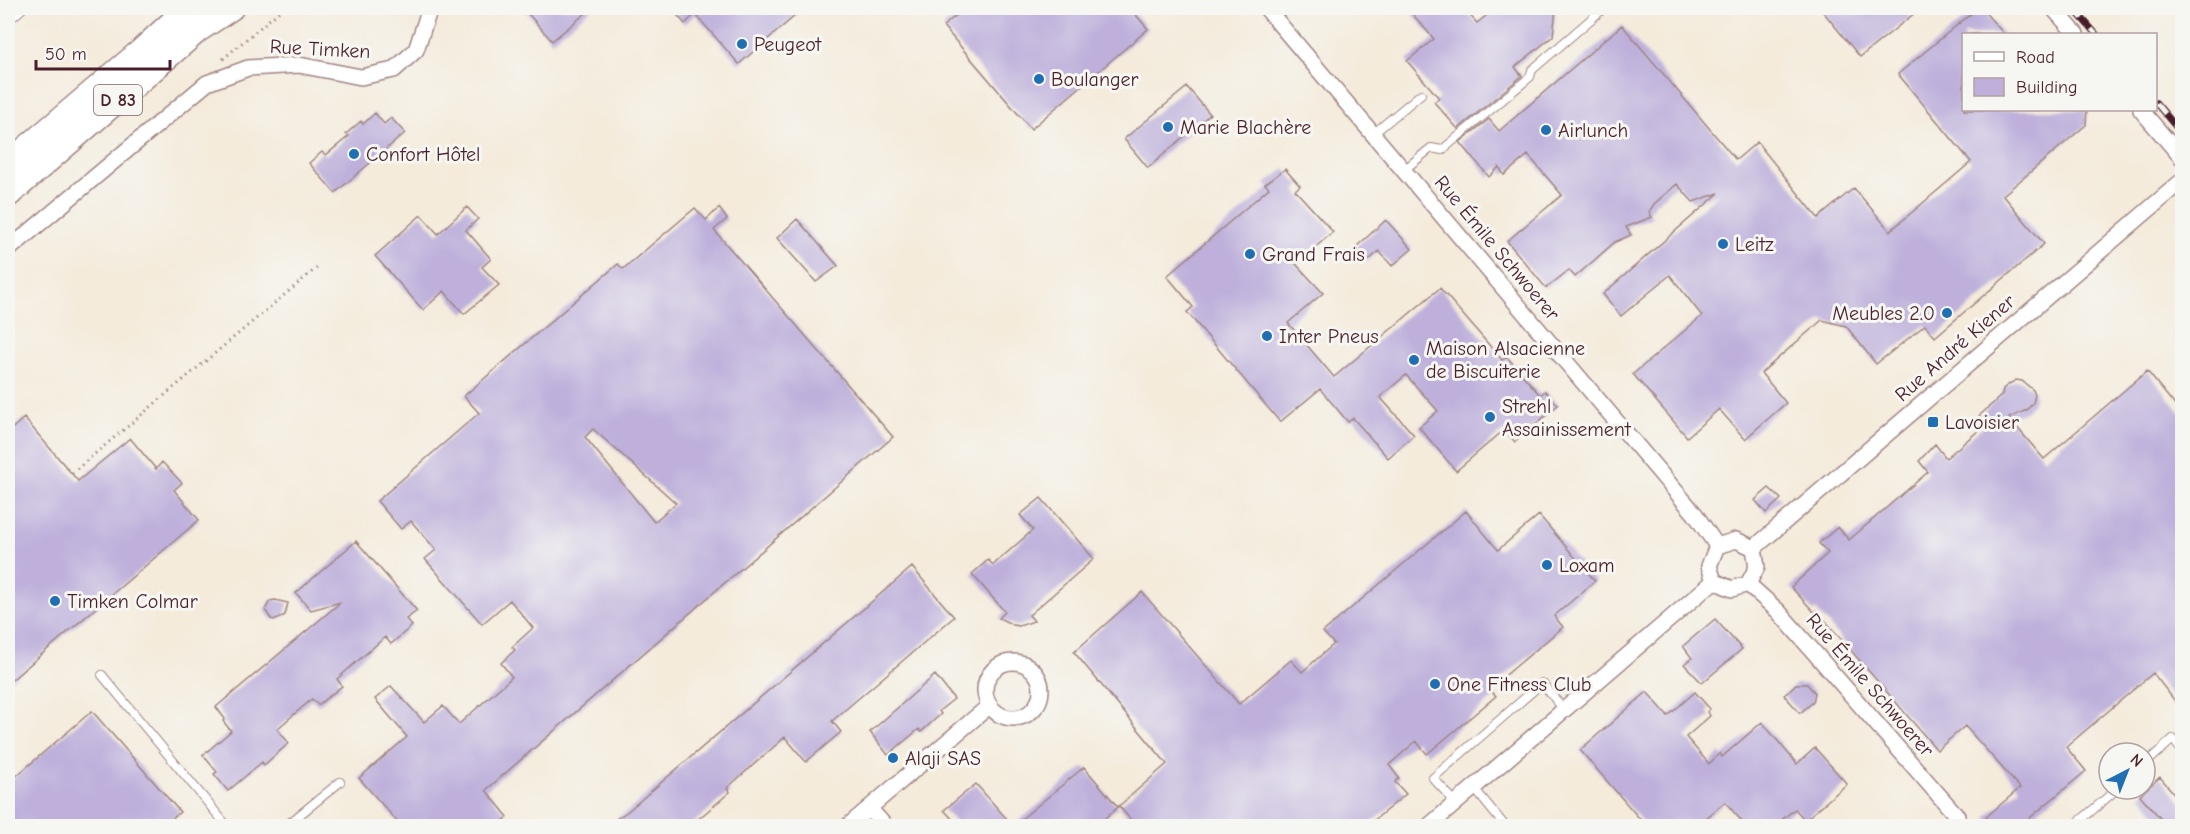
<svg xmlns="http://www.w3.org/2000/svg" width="2190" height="834" viewBox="0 0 2190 834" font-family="'Comic Neue',sans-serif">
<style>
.building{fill:#beb0db;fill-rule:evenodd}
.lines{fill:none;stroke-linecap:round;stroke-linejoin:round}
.service-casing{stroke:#9f8583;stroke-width:10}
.minor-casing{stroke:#9f8583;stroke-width:18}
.primary-casing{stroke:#9f8583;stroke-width:27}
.path{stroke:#9f8583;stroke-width:3;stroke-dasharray:1.5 4.5;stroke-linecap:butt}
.service{stroke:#fff;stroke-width:8}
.minor{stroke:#fff;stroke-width:15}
.primary{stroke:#fff;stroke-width:24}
.rail-casing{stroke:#4a1f2b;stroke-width:7}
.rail{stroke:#f6f6f2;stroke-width:4.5;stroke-dasharray:14;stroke-linecap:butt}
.poi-dot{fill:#1f6fb2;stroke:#f6f6f2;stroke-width:2}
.labels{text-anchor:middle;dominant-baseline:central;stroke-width:6;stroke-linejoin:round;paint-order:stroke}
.shield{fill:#f6f6f2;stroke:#7e6067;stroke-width:1.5}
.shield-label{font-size:18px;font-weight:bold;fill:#4a1f2b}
.poi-label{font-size:20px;fill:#4a1f2b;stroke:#f6f6f2;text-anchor:start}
.street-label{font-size:20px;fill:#4a1f2b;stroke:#f6f6f2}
</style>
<rect width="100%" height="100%" fill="#f6f6f2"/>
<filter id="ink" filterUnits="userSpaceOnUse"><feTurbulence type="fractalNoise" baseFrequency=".0167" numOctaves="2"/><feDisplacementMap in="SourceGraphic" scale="12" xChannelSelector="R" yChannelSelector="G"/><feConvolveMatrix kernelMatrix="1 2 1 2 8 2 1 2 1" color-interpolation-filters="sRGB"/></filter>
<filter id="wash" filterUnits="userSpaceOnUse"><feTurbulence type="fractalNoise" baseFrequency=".008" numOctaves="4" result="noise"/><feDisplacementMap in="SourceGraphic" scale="24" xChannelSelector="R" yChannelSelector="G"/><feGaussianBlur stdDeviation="1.35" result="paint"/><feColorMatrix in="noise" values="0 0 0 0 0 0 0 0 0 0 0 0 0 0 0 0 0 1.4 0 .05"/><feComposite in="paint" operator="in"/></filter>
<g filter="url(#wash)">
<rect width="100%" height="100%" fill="#f4ebdb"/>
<g id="blocks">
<path class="building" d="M523 8H592L552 41Z
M671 8H804L739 64 695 14 685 24Z
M966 8H1130L1148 29 1031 129 943 26Z
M1407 8H1463L1477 23 1496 8H1556L1553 36 1515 67 1522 76 1458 129 1434 102 1439 98 1407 61 1434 39Z
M1820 8H1921L1860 57Z
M1978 8H1981L2004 34H1964V110H2087L2086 125 2003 195 2044 244 1935 337 1925 325 1876 364 1846 326 1822 320 1761 373 1786 403 1745 439 1719 409 1687 437 1633 374 1702 316 1670 275 1621 316 1603 294 1719 193 1693 202 1677 184 1654 204 1649 212 1652 217 1626 227 1631 235 1615 242 1575 277 1569 270 1546 288 1507 241 1562 195 1528 155 1504 175 1499 167 1489 177 1460 142 1489 119 1499 131 1622 25 1736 160 1757 142 1818 218 1854 188 1890 231 1971 162 1898 74Z
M1187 87 1210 114 1148 168 1124 139Z
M375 113 384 124 391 118 405 133 335 193 309 163 322 152 326 155 349 136 346 134 361 121 363 124Z
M1285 169 1300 186 1295 190 1333 232 1296 264 1323 293 1288 323 1334 377 1440 288 1502 360 1507 357 1540 395 1545 391 1558 405 1515 442 1504 430 1456 471 1419 427 1438 411 1406 375 1380 397 1414 435 1388 458 1353 418 1348 422 1320 389 1280 422 1187 312 1193 307 1167 276 1269 188 1265 184Z
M467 207 478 219 466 230 491 259 482 267 499 285 464 314 444 291 423 310 375 256 421 215 438 234Z
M695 208 706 220 719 208 727 219 714 230 893 437 486 790 508 817 497 826H401L359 778 407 737 375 699 391 686 424 722 443 706 459 724 512 677 501 663 515 650 512 647 533 628 510 600 482 624 425 559 436 550 411 521 401 529 377 501 479 413 464 396 618 264 623 269ZM593 429 676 503 654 522 585 437Z
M797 219 838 266 816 282 777 238Z
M1386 220 1412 249 1392 266 1379 251 1368 261 1356 247Z
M2147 371 2182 414V710L2153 673 2066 747 2086 771 2020 826H1994L1986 817 2020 788 1965 726 1937 750 1816 610 1814 612 1791 587 1828 553 1819 543 1838 527 1849 540 1928 472 1919 461 1935 444 1946 458 1985 425 1979 416 2002 395 2003 389 2009 384 2016 380 2022 381 2033 390 2035 395 2033 403 2027 410 2009 418 2044 459Z
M24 418 78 481 130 438 156 469 162 462 182 483 174 490 199 520 8 683V432Z
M1769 488 1781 499 1766 513 1755 500Z
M1041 498 1094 559 1029 615 1034 621 1019 626 1013 625 999 618 1005 612 972 574 988 560 993 565 1033 530 1020 515Z
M1466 511 1498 550 1539 515 1595 581 1554 616 1563 627 1489 689 1496 696 1427 754 1416 741 1389 765 1399 778 1395 782 1406 794 1367 826H1136L1119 806 1167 764 1074 652 1142 592 1239 704 1291 660 1302 672 1334 644 1323 632Z
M356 541 417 611 406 619 412 626 391 644 385 637 337 679 342 686 318 705 312 699 277 729 289 743 264 765 262 762 228 791 214 774 217 772 203 755 231 731 223 721 225 719 216 707 341 602 311 610 296 593Z
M912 567 954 617 832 721 841 732 806 762 785 737 727 788 730 792 690 826H606L628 811Z
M275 600 288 603 285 615 276 620 271 619 265 610 270 601Z
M1715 619 1742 649 1702 683 1684 664 1692 658 1683 646Z
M935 675 954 699 939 711 941 714 921 732 919 729 888 755 870 732Z
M1796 684H1807L1815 693 1813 702 1800 713 1784 695Z
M1647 692 1668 716 1695 692 1710 709 1707 712 1710 716 1686 737 1709 764 1720 753 1722 757 1762 722 1797 764 1815 748 1847 784 1805 820 1795 809 1774 826H1746L1725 802 1697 826H1646L1580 750Z
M92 711 180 812 163 826H8V783Z
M1084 767 1118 807 1096 826H959L944 810 976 784 1013 826Z
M2160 777 2182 803V826H2167L2140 795Z"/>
</g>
</g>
<g filter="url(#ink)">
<use href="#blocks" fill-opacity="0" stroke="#9f8583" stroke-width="1.5"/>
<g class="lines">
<g class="service-casing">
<path id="service" d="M8 21 23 8
M1373 134 1421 94
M1404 170 1431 148 1442 150 1530 77 1532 70 1604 8
M102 675 227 826
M2145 764 2173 739 2182 751
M1474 788 1505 826
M1456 803 1433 778 1542 683 1565 711
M1957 816 1966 826
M286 826 340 782
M2074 826 2117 789"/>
</g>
<g class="minor-casing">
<path id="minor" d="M1266 8 1695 514 1717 546
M2053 8 2076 34
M2141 110 2182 158
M8 250 207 83 248 68 299 65 361 77 394 70 416 50 430 8
M1754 548 2182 181
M1714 581 1709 566 1717 546 1736 540 1754 548
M1714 581 1732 589 1748 584 1757 567 1754 548
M1748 584 1778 611 1957 816
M985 690a28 28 0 1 1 56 0a28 28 0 1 1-56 0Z
M869 808 885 826
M848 826 989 706
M1429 826 1714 581"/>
</g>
<g class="primary-casing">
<path id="primary" d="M8 164 140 52 188 8
M8 195 198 30 231 8"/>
</g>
<path class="path" d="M223 59 283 8
M72 473 319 266"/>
<use href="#service" class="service"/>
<use href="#minor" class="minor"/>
<use href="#primary" class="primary"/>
<g class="rail-casing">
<path id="rail" d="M2073 8 2096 34
M2156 103 2182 134"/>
</g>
<use href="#rail" class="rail"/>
</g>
</g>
<g class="poi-dot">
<circle cx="742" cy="44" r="6"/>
<circle cx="1039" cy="79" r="6"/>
<circle cx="1168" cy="127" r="6"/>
<circle cx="1546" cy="130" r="6"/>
<circle cx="354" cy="154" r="6"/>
<circle cx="1723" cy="244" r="6"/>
<circle cx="1250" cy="254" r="6"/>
<circle cx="1947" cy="313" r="6"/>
<circle cx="1267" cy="336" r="6"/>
<circle cx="1414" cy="360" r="6"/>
<circle cx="1490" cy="417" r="6"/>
<rect x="1927" y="416" width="12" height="12" rx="3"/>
<circle cx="1547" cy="565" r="6"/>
<circle cx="55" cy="601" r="6"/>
<circle cx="1435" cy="684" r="6"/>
<circle cx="893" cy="758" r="6"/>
</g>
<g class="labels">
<rect class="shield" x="94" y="85" width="48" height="30" rx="4.5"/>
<g class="shield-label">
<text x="118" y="100">D 83</text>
</g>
<g class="poi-label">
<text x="754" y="44">Peugeot</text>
<text x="1051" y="79">Boulanger</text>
<text x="1180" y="127">Marie Blachère</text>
<text x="1558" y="130">Airlunch</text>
<text x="366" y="154">Confort Hôtel</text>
<text x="1735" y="244">Leitz</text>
<text x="1262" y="254">Grand Frais</text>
<text x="1935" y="313" text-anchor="end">Meubles 2.0</text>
<text x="1279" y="336">Inter Pneus</text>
<text x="1426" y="348">Maison Alsacienne<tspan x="1426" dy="23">de Biscuiterie</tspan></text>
<text x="1502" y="406">Strehl<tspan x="1502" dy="23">Assainissement</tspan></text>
<text x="1945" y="422">Lavoisier</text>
<text x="1559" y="565">Loxam</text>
<text x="67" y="601">Timken Colmar</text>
<text x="1447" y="684">One Fitness Club</text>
<text x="905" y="758">Alaji SAS</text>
</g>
<g class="street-label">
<text transform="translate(320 49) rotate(3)">Rue Timken</text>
<text transform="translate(1497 248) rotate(50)">Rue Émile Schwoerer</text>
<text transform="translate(1955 348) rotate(-41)">Rue André Kiener</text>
<text transform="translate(1870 685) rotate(49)">Rue Émile Schwoerer</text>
</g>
</g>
<rect width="2190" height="834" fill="none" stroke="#f6f6f2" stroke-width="30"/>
<rect x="1962" y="33" width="195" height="78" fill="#f6f6f2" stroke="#b1a0a2" stroke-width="1.5"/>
<rect x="1974" y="52" width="30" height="9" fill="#ffffff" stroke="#b1a0a2" stroke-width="1.5"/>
<text x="2016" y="63" font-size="18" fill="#4a1f2b">Road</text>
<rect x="1974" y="78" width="30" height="18" fill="#beb0db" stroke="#b1a0a2" stroke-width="1.5"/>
<text x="2016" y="93" font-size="18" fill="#4a1f2b">Building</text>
<g transform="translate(2127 771) rotate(42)"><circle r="28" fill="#f6f6f2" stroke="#b1a0a2" stroke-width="1.5"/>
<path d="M0-4.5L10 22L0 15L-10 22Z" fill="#1f6fb2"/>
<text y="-9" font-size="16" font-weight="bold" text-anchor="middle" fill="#4a1f2b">N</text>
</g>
<path d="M36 60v9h134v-9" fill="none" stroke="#4a1f2b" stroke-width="3"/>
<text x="45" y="60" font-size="18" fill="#4a1f2b" stroke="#f6f6f2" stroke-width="4.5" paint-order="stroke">50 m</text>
</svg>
